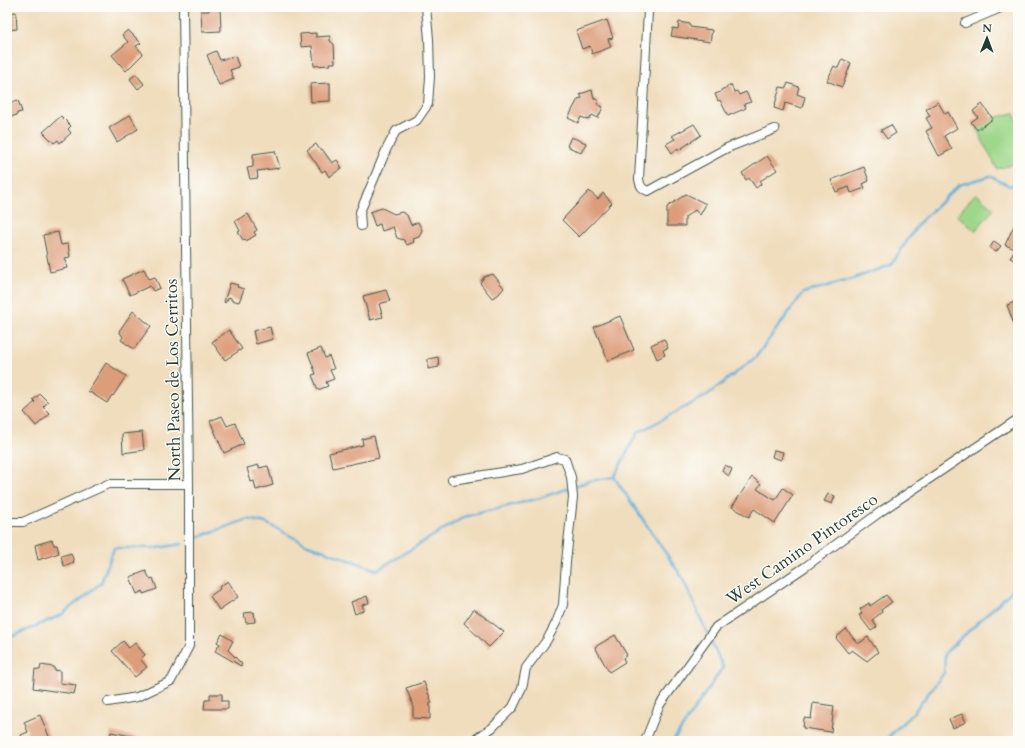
<svg xmlns="http://www.w3.org/2000/svg" width="1025" height="748" viewBox="0 0 1025 748" font-family="Cardo,serif">
<style>
.green{fill:#9ed789;stroke:#5e8a5e}
.lines{fill:none;stroke-linecap:round;stroke-linejoin:round}
.stream{stroke:#62b1dc;stroke-width:2.5}
.building{fill:#dd9d7a}
.street-casing{stroke:#3e5549;stroke-width:10}
.street{stroke:#fff;stroke-width:8}
.labels{text-anchor:middle;dominant-baseline:central;stroke-width:3;stroke-linejoin:round;paint-order:stroke}
.street-label{font-size:17px;fill:#1f3d34;stroke:#fdfcf7}
</style>
<rect width="100%" height="100%" fill="#fdfcf7"/>
<filter id="ink" filterUnits="userSpaceOnUse"><feTurbulence type="fractalNoise" baseFrequency=".025" numOctaves="2"/><feDisplacementMap in="SourceGraphic" scale="8" xChannelSelector="R" yChannelSelector="G"/><feConvolveMatrix kernelMatrix="1 2 1 2 8 2 1 2 1" color-interpolation-filters="sRGB"/></filter>
<filter id="wash" filterUnits="userSpaceOnUse"><feTurbulence type="fractalNoise" baseFrequency=".012" numOctaves="4" result="noise"/><feDisplacementMap in="SourceGraphic" scale="16" xChannelSelector="R" yChannelSelector="G"/><feGaussianBlur stdDeviation="0.9" result="paint"/><feColorMatrix in="noise" values="0 0 0 0 0 0 0 0 0 0 0 0 0 0 0 0 0 1.4 0 .05"/><feComposite in="paint" operator="in"/></filter>
<g filter="url(#wash)">
<rect width="100%" height="100%" fill="#f0ddbd"/>
<path class="green" d="M1014 113 1018 124V163L997 169 977 130 993 118Z
M976 193 994 209 975 231 957 215Z"/>
<g class="lines">
<path class="stream" d="M614 477 682 577 708 635
M198 537 248 519 266 523 308 545 377 570 464 517 540 498 589 481 614 477 637 433 706 396 756 357 803 293 852 279 891 265 919 223 959 185 990 176 1010 186 1018 183
M7 660 11 637 61 615 101 583 114 548H158L182 544
M673 741 723 667 710 639
M884 741 914 712 944 673 945 653 1018 585"/>
</g>
<g id="blocks">
<path class="building" d="M209 7H220L221 31 202 32 201 11H209Z
M16 12 17 29 7 30V13Z
M607 20 613 38 608 39 611 47 592 54 590 46 582 49 576 31Z
M679 22 690 24V27L712 30 710 42 671 36 673 28 678 29Z
M128 30 141 43 136 46 143 54 126 71 112 55 128 42 122 35Z
M316 33V37L330 36V41L334 44 335 63H329L330 65 314 66 312 46 301 47 300 34Z
M216 51 220 60 235 56 239 67 230 70 234 79 219 85 207 55Z
M842 59 851 63 842 87 827 81 834 66 838 68Z
M136 74 144 84 138 89 130 79Z
M330 83V101L311 102 310 84Z
M788 83 799 87 797 94 805 97 802 108 785 103 783 111 774 108 780 87 786 88Z
M731 85 734 92 737 91 739 95 746 92 751 102 744 104 746 108 728 116 720 100 718 101 715 94 721 92V90Z
M592 90 594 98 599 101 597 104 603 107 598 118 592 115 589 120 581 117 578 123 568 118 578 99 582 98 580 94Z
M18 100 22 112 17 113V115L7 118V104Z
M938 102 945 114 948 112 957 128 944 136 952 149 939 156 926 131 932 128 926 118 930 116 926 109Z
M982 104 993 119 977 130 971 122 978 117 973 111Z
M130 115 138 129 117 142 109 128Z
M61 116 71 126 68 129 71 133 60 143 58 140 54 143 43 132Z
M694 124 701 135 679 150 678 148 672 153 666 144 675 139 672 136Z
M891 125 896 133 887 139 881 130Z
M571 137 586 143 581 153 567 146Z
M316 144 320 150 322 149 332 163 337 160 342 168 329 177 325 170 322 172 307 150Z
M275 151 280 168 257 171 258 178 250 179 247 168 253 167V154Z
M767 156 777 170 760 181 761 184 756 188 749 178 746 180 742 173Z
M864 167 869 181 863 184 865 188 851 193 849 187 836 192 831 180Z
M589 191 598 199 603 193 612 203 579 237 562 220Z
M686 194 706 204 700 215 695 210 685 217V226H667V207Z
M382 208 394 214 402 212 407 215 411 225 418 222 422 230 419 237 413 239 414 242 407 245 404 240 397 238 393 227 382 231 380 224 375 226 370 212Z
M248 214 257 230 254 232 256 235 246 241 245 239 243 240 238 232 240 231 235 221Z
M1018 217V262L1010 258 1015 249 1005 245Z
M58 232 61 245 68 244 70 257 65 258 67 268 50 272 43 235Z
M994 241 1001 246 996 252 990 248Z
M144 269 149 279 155 277 160 288 153 291 150 286 130 295 122 279Z
M493 274 504 288 498 295 492 298 480 283 484 277Z
M230 283 238 285 237 287 244 289 239 302 231 300V298L229 297 225 303 224 302Z
M386 290 390 301 379 304 383 317 370 320 363 296Z
M1015 302 1018 310 1017 333 1007 305Z
M133 311 151 326 134 349 121 340 123 337 119 331Z
M620 316 634 350 608 361 594 327Z
M270 327 273 339 256 344 253 331Z
M229 330 242 349 225 360 212 342Z
M664 339 668 348 663 350 665 355 657 359 651 345Z
M321 348 325 358 329 356 334 369 330 370 334 379 326 382 328 386 318 390 312 375 316 374 308 353Z
M438 357 439 367 428 369V359Z
M106 363 126 376 113 396 112 395 107 403 88 391Z
M40 394 48 402 43 407 50 414 36 426 24 412 35 402 33 400Z
M222 416 227 426 235 423 244 444 224 453 210 421Z
M142 432 144 450 123 453 122 434Z
M374 436 379 458 333 468 329 453 363 445 362 439Z
M774 450 783 452 781 460 772 457Z
M259 465V468L268 466 273 485 256 490 254 481 251 482 247 468Z
M725 465 732 469 729 476 722 471Z
M752 477 761 484 757 489 775 500 783 488 793 495 775 523 754 509 749 517 732 507Z
M828 494 835 496 832 504 824 501Z
M52 540 54 545H57L59 553 38 560 35 545Z
M71 553 74 562 64 566 61 556Z
M146 571 150 579 153 578 157 589 143 594V591L137 594 130 577Z
M228 581 238 597 219 610 210 596 220 589 219 587Z
M886 595 892 602 881 610 882 612 872 620 877 627 871 631 859 615 862 613 860 609 869 603 870 606Z
M367 596 369 603 362 605 364 610 355 614 351 602Z
M474 609 504 632 489 647 464 623Z
M254 612 255 622 246 623 244 613Z
M846 629 858 644 868 637 878 652 867 661 852 650 848 653 836 638Z
M222 634 233 641 228 650 242 664 241 666 215 651 220 644 217 642Z
M615 635 627 655 623 658 625 662 609 672 595 647Z
M123 641 129 648 135 643 145 655 140 659 147 667 135 677 112 651Z
M41 665 54 667V670L60 671V683L76 685 74 694 33 688 35 669 40 670Z
M424 682 432 703H430V719L413 718V705L406 688Z
M210 694H222V701H228V709H204L205 700H210Z
M813 703 834 706 831 732 803 728 804 718 811 719Z
M962 714 966 722 953 728 949 719Z
M40 715 51 741H23L21 735 28 732 24 722Z
M111 732 141 738 140 741H109Z"/>
</g>
</g>
<g filter="url(#ink)">
<use href="#blocks" fill-opacity="0" stroke="#3e5549" stroke-width="1"/>
<g class="lines">
<g class="street-casing">
<path id="street" d="M646 7 648 11 639 179C640 186 642 189 648 191L727 148 775 129
M965 23 1003 7
M361 226 360 212 387 148 396 131 417 120 428 104 430 77 429 39 426 7
M452 480 522 469 557 457 565 459 571 477 573 497 566 562 563 605 556 623 547 640 526 668 522 688 513 707 492 728 473 741
M7 522H23L108 484H189
M108 702 137 697 171 681 189 646V484L183 7
M645 741 659 706 716 627 805 567 883 510 1018 419"/>
</g>
<use href="#street" class="street"/>
</g>
</g>
<g class="labels">
<g class="street-label">
<text transform="translate(173 380) rotate(-91)">North Paseo de Los Cerritos</text>
<text transform="translate(802 549) rotate(-35)">West Camino Pintoresco</text>
</g>
</g>
<rect width="1025" height="748" fill="none" stroke="#fdfcf7" stroke-width="24"/>
<g transform="translate(987 38) rotate(1)" stroke="#fdfcf7" stroke-width="3" paint-order="stroke">
<path d="M0-3L7 15L0 10L-7 15Z" fill="#1f3d34"/>
<text y="-6" font-size="11" font-weight="bold" text-anchor="middle" fill="#1f3d34">N</text>
</g>
</svg>
